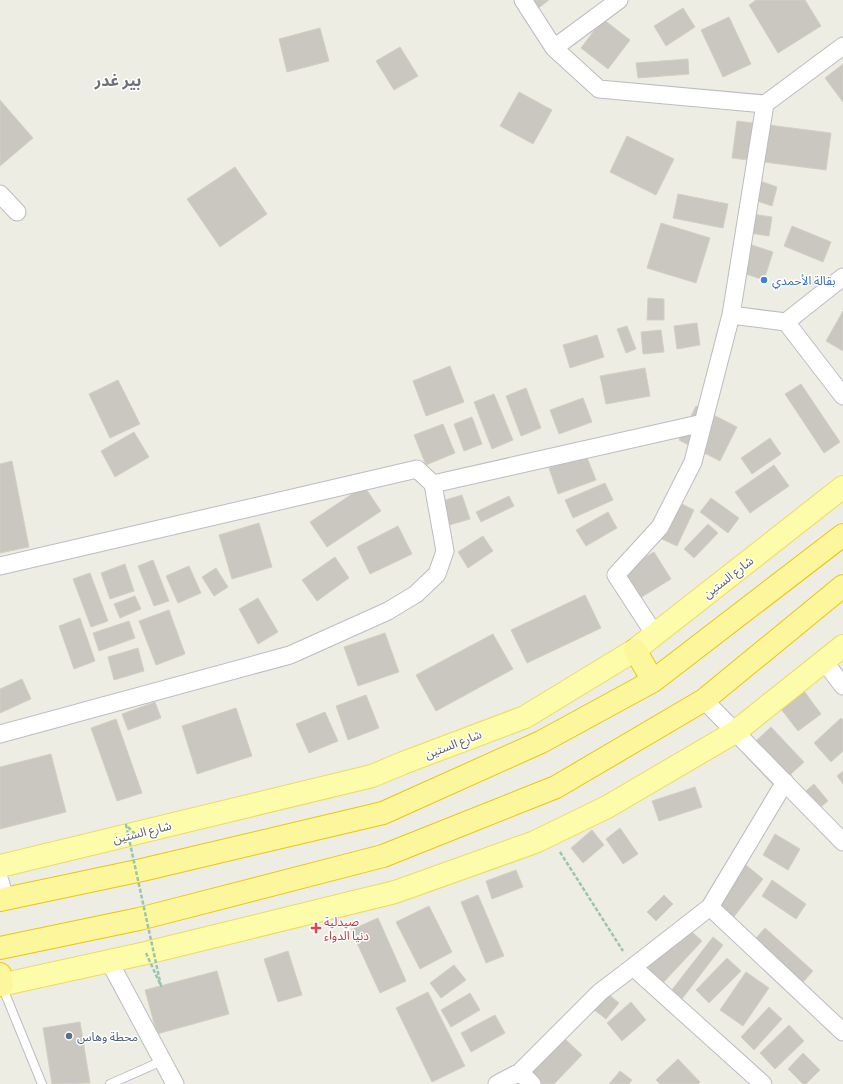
<svg xmlns="http://www.w3.org/2000/svg" width="843" height="1084" viewBox="0 0 843 1084" font-family="'PT Sans Narrow','Noto Sans Arabic',sans-serif">
<style>
.building{fill:#cac7c1;stroke:#d2d0c2}
.lines{fill:none;stroke-linecap:round;stroke-linejoin:round}
.service-casing{stroke:#bbbcc2;stroke-width:10}
.minor-casing{stroke:#bbbcc2;stroke-width:19}
.primary-casing{stroke:#eddb5d;stroke-width:24}
.trunk-casing{stroke:#ebc706;stroke-width:24}
.path{stroke:#9ac5ad;stroke-width:2.5;stroke-dasharray:4 2;stroke-linecap:butt}
.service{stroke:#fff;stroke-width:8}
.minor{stroke:#fff;stroke-width:17}
.primary{stroke:#fdfcaa;stroke-width:22}
.trunk{stroke:#fcf69c;stroke-width:22}
.path-bridge{stroke:#9ac5ad;stroke-width:2.5;stroke-dasharray:4 2;stroke-linecap:butt}
.shop-dot{fill:#3f7fe0;stroke:#fff;stroke-width:1.5}
.health-dot{fill:#e0444e;stroke:#fff;stroke-width:1.5}
.service-dot{fill:#5c6f8a;stroke:#fff;stroke-width:1.5}
.labels{text-anchor:middle;dominant-baseline:central;stroke-width:3;stroke-linejoin:round;paint-order:stroke}
.shop-label{font-size:12px;fill:#366cbe;stroke:#fff;text-anchor:start}
.street-label{font-size:12px;fill:#5c5e64;stroke:#fff}
.health-label{font-size:12px;fill:#be3a42;stroke:#fff;text-anchor:start}
.service-label{font-size:12px;fill:#4e5e75;stroke:#fff;text-anchor:start}
.district-label{font-size:16px;font-weight:bold;fill:#6d7076;stroke:#fff}
</style>
<rect width="100%" height="100%" fill="#eeede3"/>
<path class="building" d="M528 0H549L536 10Z
M756 0H805L821 26 778 53 749 5Z
M683 8 695 27 666 46 654 26Z
M729 17 751 64 723 77 701 30Z
M603 19 630 40 608 69 581 48Z
M320 28 329 61 287 72 279 39Z
M400 47 418 76 394 90 376 61Z
M688 59 689 74 638 78 636 63Z
M843 64V102L825 78Z
M519 92 552 110 533 144 500 126Z
M0 100 33 138 0 166Z
M737 121 831 133 826 170 732 158Z
M627 136 674 159 656 195 610 172Z
M235 167 267 214 220 247 187 199Z
M760 181 777 187 772 206 754 200Z
M678 194 728 204 723 228 673 218Z
M752 214 772 217 769 236 749 233Z
M661 223 710 238 696 283 647 268Z
M792 226 831 242 823 262 784 246Z
M746 243 773 252 764 280 737 271Z
M648 298 664 299V320H647Z
M843 311V351L826 341Z
M697 323 700 345 677 349 674 326Z
M627 326 636 349 626 353 617 329Z
M661 330 664 352 643 354 641 332Z
M597 335 604 357 570 368 563 345Z
M450 366 464 402 426 416 413 381Z
M645 368 650 396 606 404 600 376Z
M118 380 140 424 110 438 89 394Z
M801 384 840 442 824 453 785 394Z
M526 388 541 428 521 436 506 396Z
M494 394 513 440 492 449 474 402Z
M583 398 592 422 559 434 550 410Z
M696 406 737 427 720 461 679 440Z
M472 417 482 444 464 451 454 424Z
M443 424 455 453 426 465 414 435Z
M134 432 149 457 115 477 101 451Z
M770 438 781 454 752 474 741 458Z
M586 455 596 480 558 494 549 468Z
M12 461 29 547 0 553V464Z
M774 465 789 486 750 513 735 492Z
M605 483 613 500 573 518 565 500Z
M364 486 381 511 327 547 310 522Z
M462 495 470 519 439 528 432 504Z
M509 496 514 506 481 522 476 512Z
M666 496 694 510 677 546 649 533Z
M711 498 739 518 728 533 700 512Z
M608 512 617 528 586 546 576 530Z
M259 523 272 567 232 579 219 535Z
M708 524 718 533 694 558 684 549Z
M398 526 412 554 370 574 357 547Z
M483 536 493 551 468 568 458 552Z
M654 552 671 579 627 606 610 578Z
M335 557 349 578 317 601 302 580Z
M153 560 169 601 154 606 138 566Z
M125 564 134 591 110 599 101 573Z
M189 566 201 593 178 603 166 576Z
M216 568 228 587 214 596 202 577Z
M90 573 108 621 91 627 73 579Z
M585 595 601 628 527 663 511 630Z
M135 596 141 609 120 618 114 604Z
M258 598 278 632 258 644 239 609Z
M169 610 185 654 156 665 139 621Z
M80 618 95 661 74 669 59 626Z
M129 621 135 638 99 651 93 633Z
M385 633 399 672 358 686 344 647Z
M493 634 513 669 436 711 416 675Z
M138 648 144 671 114 680 108 657Z
M22 679 31 699 0 713V689Z
M804 691 821 714 798 731 781 709Z
M366 695 379 728 348 740 336 706Z
M155 702 161 718 128 730 122 714Z
M236 708 252 756 197 774 182 726Z
M325 712 338 741 309 753 296 724Z
M841 718 843 720V751L831 762 814 743Z
M116 719 142 793 117 801 91 728Z
M771 727 804 762 776 788 743 753Z
M51 754 66 812 0 829V767Z
M843 771V784L837 776Z
M814 784 828 801 809 817 794 801Z
M695 787 702 807 659 821 652 801Z
M620 828 638 854 623 864 606 839Z
M592 830 604 845 583 863 571 848Z
M775 834 800 849 788 870 763 855Z
M740 860 763 879 733 918 710 899Z
M516 870 523 887 492 899 486 881Z
M772 880 806 904 796 919 762 896Z
M478 895 504 956 486 963 461 902Z
M664 895 673 904 656 921 647 912Z
M429 906 452 952 420 969 396 922Z
M378 918 406 981 380 993 351 930Z
M681 922 702 941 661 985 640 966Z
M765 928 813 971 794 992 746 949Z
M713 937 723 945 682 999 671 991Z
M288 951 302 995 278 1002 264 959Z
M727 958 741 971 709 1003 696 990Z
M454 965 466 980 441 998 430 983Z
M217 971 229 1014 157 1034 145 990Z
M746 972 769 988 743 1026 720 1010Z
M428 992 465 1066 432 1082 396 1008Z
M606 992 619 1003 606 1019 593 1009Z
M470 993 480 1010 451 1027 441 1010Z
M631 1002 646 1020 622 1041 607 1023Z
M769 1007 782 1019 754 1050 741 1037Z
M495 1015 505 1033 471 1052 461 1033Z
M80 1022 90 1083 52 1084 43 1028Z
M789 1025 804 1041 775 1069 760 1053Z
M564 1038 582 1055 554 1084H540L530 1074Z
M803 1053 820 1070 806 1084H803L788 1069Z
M678 1059 700 1082 698 1084H660L656 1080Z
M620 1071 632 1080 629 1084H609Z"/>
<g class="lines">
<g class="service-casing">
<path id="service" d="M2 986 42 1084
M110 1084 162 1061"/>
</g>
<g class="minor-casing">
<path id="minor" d="M523 0 554 48 599 89 765 104 843 46
M554 48 619 0
M0 194 17 212
M731 315 786 322 843 396
M786 322 843 277
M0 566 417 469 433 484 703 423
M655 635 616 575 660 527 693 462 731 315 765 104
M824 661 843 686
M704 700 843 842
M0 734 290 655 388 611 416 594 437 574 445 551 433 484
M0 881 5 899
M710 907 843 1032
M109 961 175 1084
M633 967 710 907 785 782
M520 1072 532 1084
M497 1084 520 1072 600 992 633 967 763 1084"/>
</g>
<g class="primary-casing">
<path id="primary" d="M0 866 372 776 403 763 525 717 635 650 843 487
M0 985 146 953 395 892 535 842 607 807 735 732 843 646"/>
</g>
<g class="trunk-casing">
<path id="trunk" d="M635 650 653 681
M0 900 142 870 383 813 541 742 653 681 843 535
M0 948 139 919 383 856 556 787 704 700 843 586
M0 974 2 985"/>
</g>
<path class="path" d="M560 852 623 951"/>
<use href="#service" class="service"/>
<use href="#minor" class="minor"/>
<use href="#primary" class="primary"/>
<use href="#trunk" class="trunk"/>
<path class="path-bridge" d="M135 834 126 825 161 986 146 953"/>
</g>
<circle class="shop-dot" cx="764" cy="280" r="4"/>
<path class="health-dot" d="M314 922h4v4h4v4h-4v4h-4v-4h-4v-4h4z"/>
<circle class="service-dot" cx="69" cy="1036" r="4"/>
<g class="labels">
<g class="shop-label">
<text x="772" y="280">بقالة الأحمدي</text>
</g>
<g class="street-label">
<text transform="translate(728 577) rotate(-38)">شارع الستين</text>
<text transform="translate(453 744) rotate(-21)">شارع الستين</text>
<text transform="translate(142 832) rotate(-14)">شارع الستين</text>
</g>
<g class="health-label">
<text x="324" y="921">صيدلية<tspan x="324" dy="14">دنيا الدواء</tspan></text>
</g>
<g class="service-label">
<text x="77" y="1036">محطة وهاس</text>
</g>
<g class="district-label">
<text x="118" y="80">بير غدر</text>
</g>
</g>
</svg>
